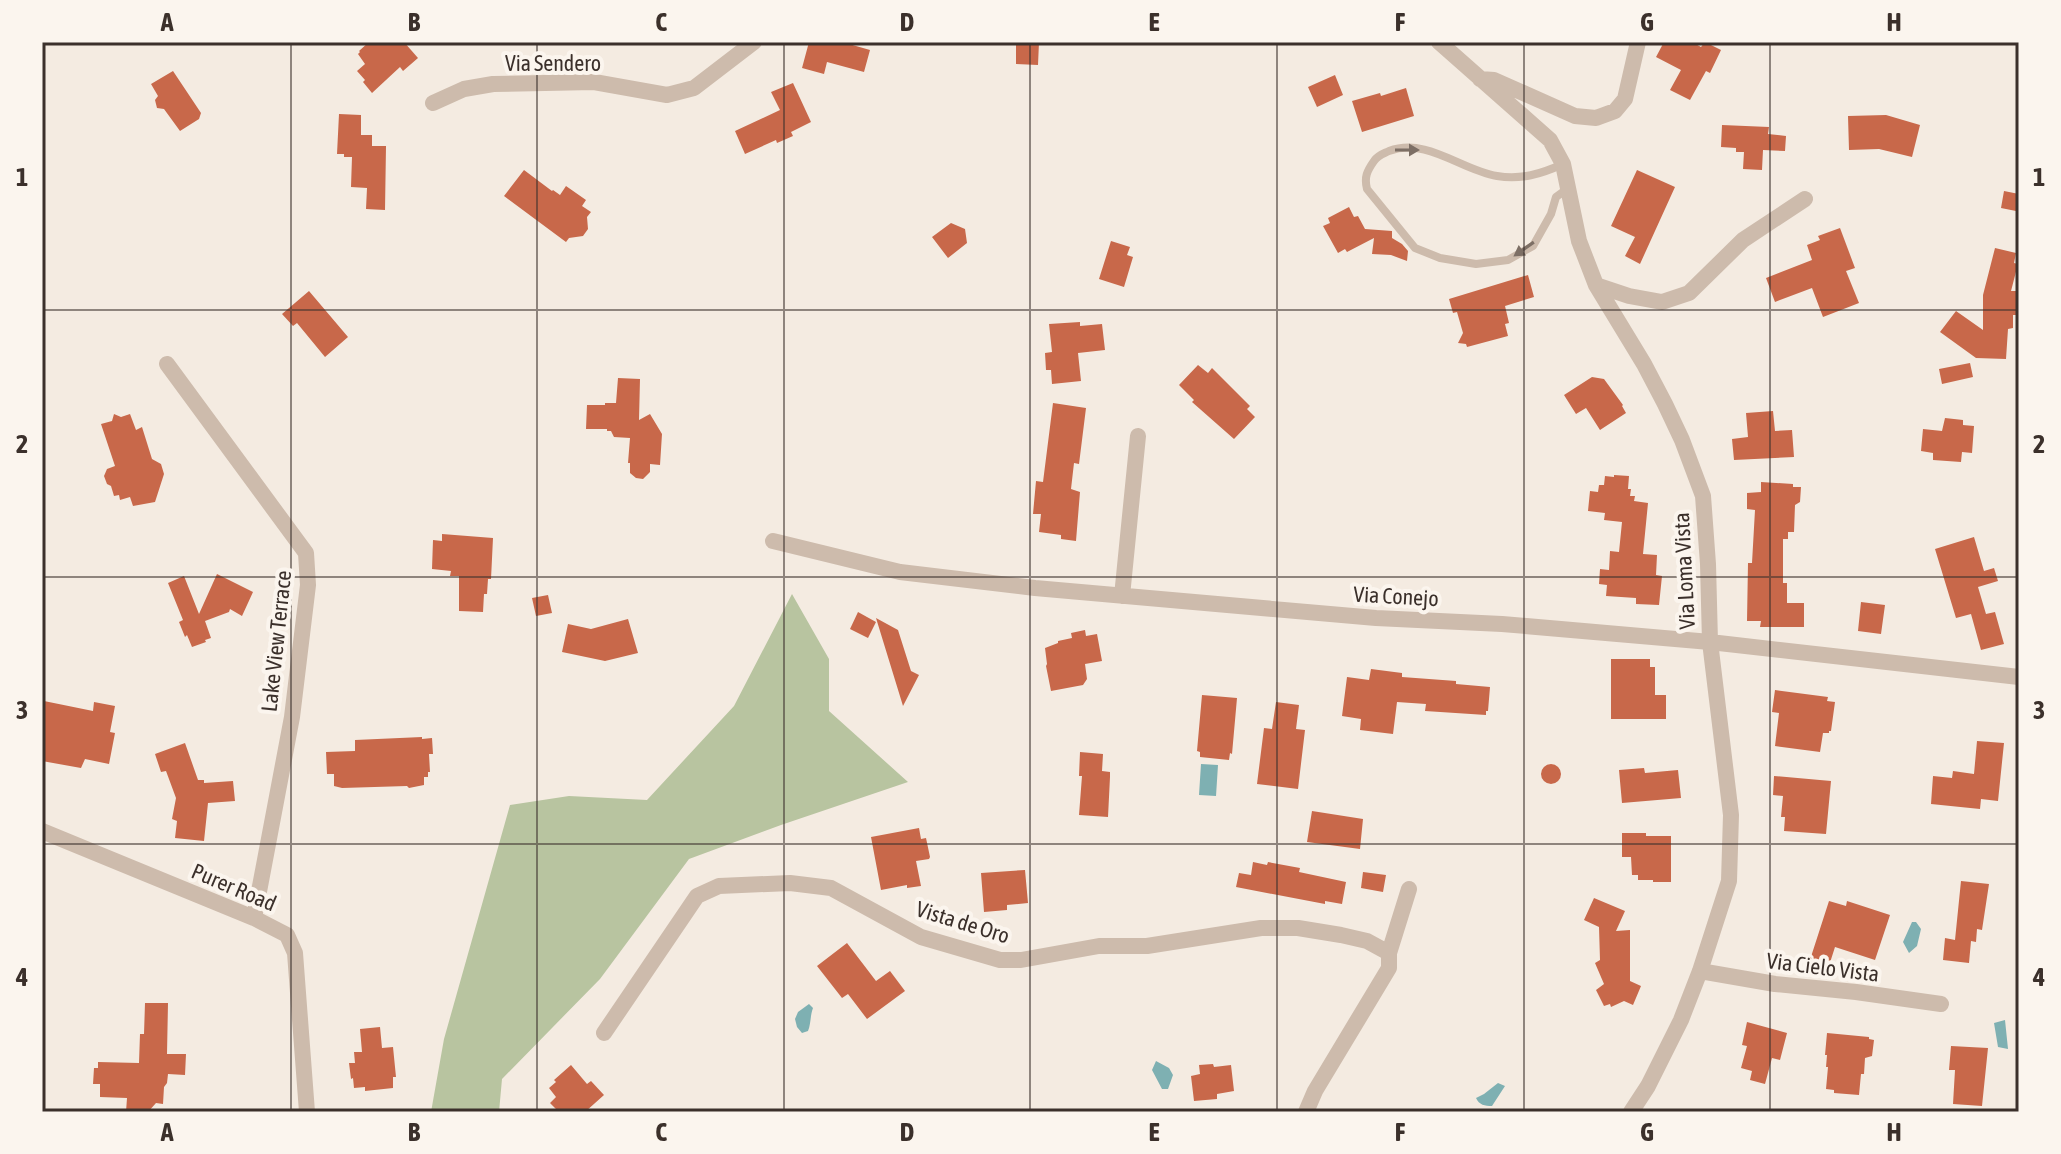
<svg xmlns="http://www.w3.org/2000/svg" width="2061" height="1154" viewBox="0 0 2061 1154" font-family="'Asap Condensed',sans-serif">
<style>
.green{fill:#b8c4a0}
.water{fill:#7eb0b2}
.building{fill:#c8684a}
.lines{fill:none;stroke-linecap:round;stroke-linejoin:round}
.service{stroke:#cdbbac;stroke-width:8}
.minor{stroke:#cdbbac;stroke-width:16}
.oneway{fill:#7d6f65}
.grid{fill:none;stroke:#3b302b;stroke-width:2;stroke-opacity:0.55}
.labels{text-anchor:middle;dominant-baseline:central;stroke-width:8;stroke-linejoin:round;paint-order:stroke}
.street-label{font-size:22px;fill:#3b302b;stroke:#fbf5ee}
.neatline{fill:none;stroke:#3b302b;stroke-width:3}
.grid-label{font-size:26px;text-anchor:middle;font-weight:bold;fill:#3b302b}
</style>
<rect width="100%" height="100%" fill="#f4ebe1"/>
<path class="green" d="M792 594 829 659V711L908 782 781 825 689 859 600 979 502 1079 499 1112H431L444 1039 510 805 569 796 647 800 734 706Z"/>
<path class="water" d="M1201 764 1218 765 1216 796 1199 795Z
M1912 922H1916L1921 929 1917 946 1909 953 1903 942Z
M809 1004 813 1008C810 1016 811 1024 808 1031L802 1033 797 1027 795 1019 798 1012Z
M2005 1020 2008 1049 1998 1047 1994 1023Z
M1156 1061 1169 1068 1173 1075 1168 1089H1162L1152 1070Z
M1498 1083 1505 1086 1492 1106C1485 1106 1479 1105 1476 1098L1484 1094Z"/>
<path class="building" d="M369 42H404L418 58 403 71 400 67 372 93 363 82 365 80 357 71 365 64 358 54 360 52 359 51Z
M809 42H842L870 50 864 72 827 62 824 74 802 68Z
M1016 42H1039L1038 65 1016 64Z
M1664 42H1692L1701 47 1705 42 1721 50 1710 73 1706 71 1690 100 1670 90 1681 70 1656 57Z
M173 71 201 113 199 119 180 131 164 109 157 108 155 100 158 96 151 84Z
M1335 75 1343 95 1317 107 1308 87Z
M793 83 811 122 791 132 793 136 777 143 776 140 745 154 735 131 780 110 771 92Z
M1406 88 1414 116 1362 132 1352 101 1380 93 1381 96Z
M339 114 361 115V135H372V146H386L385 210 366 209 367 188 351 187 352 157H344V154H337Z
M1886 115 1920 125 1912 157 1879 149 1849 150 1848 116Z
M1722 125 1769 127 1768 134 1786 136 1785 151 1763 150 1762 170 1743 169 1744 152H1736V148L1721 147Z
M524 170 552 191 553 190 560 195 566 186 586 200 582 206 591 212 587 217 588 229 583 236 569 238 566 242 504 196Z
M1637 170 1675 187 1640 264 1625 256 1635 237 1611 226Z
M2004 191 2019 194 2016 211 2001 208Z
M1349 207 1354 217 1358 216 1365 229 1392 231V238L1402 244 1408 251 1407 261 1391 255 1372 254 1374 238 1347 252 1345 249 1338 253 1323 226 1330 223 1328 218Z
M951 223 965 229 967 243 948 258 932 237Z
M1840 228 1855 268 1846 271 1859 303 1823 317 1812 288 1775 302 1766 278 1812 260 1807 245 1820 240 1818 236Z
M1111 241 1130 247 1127 255 1133 257 1124 287 1099 279Z
M1995 248 2016 253 2014 263 2018 264 2011 291H2019V315H2013V328L2008 329 2006 359 1976 358 1940 332 1956 311 1983 330V295Z
M1528 275 1534 297 1505 306 1509 323 1505 324 1508 336 1467 347 1466 344 1458 343 1463 333 1457 312 1453 313 1449 299Z
M309 291 348 337 325 357 297 323 293 326 282 314Z
M1080 322V326L1102 324 1105 350 1078 353 1081 381 1052 384 1051 370H1046L1045 353 1052 352 1049 324Z
M1970 363 1973 377 1942 384 1939 369Z
M1198 365 1208 373 1212 368 1250 406 1247 409 1255 417 1234 439 1192 402 1194 400 1179 385Z
M1592 377 1604 379 1623 405 1622 406 1626 413 1600 430 1586 408 1576 414 1564 395Z
M618 378 640 379 639 420 650 414 662 434 660 465 650 464V472L643 479 636 478 630 473V463H628L630 438 614 437 611 431H607V429H586L587 405H605V403H616Z
M1053 403 1086 408 1079 464 1074 463 1071 489 1080 492 1076 541 1061 539V535L1039 532 1041 514H1033L1036 481 1043 482Z
M1773 411 1775 431 1792 430 1794 457 1734 460 1732 439 1748 437 1746 413Z
M114 414 121 417 130 414 136 430 142 427 152 459 161 464 164 474 155 502 133 506 130 497 120 500 119 495 114 496 111 486 107 484 104 476 107 469 115 466 101 424 112 421Z
M1945 418 1963 420V425L1974 426 1972 453 1962 452 1961 462 1933 460V453L1921 451 1923 429 1942 431Z
M1614 475 1629 476 1628 489H1631L1630 496H1635L1634 501 1648 503 1643 554 1657 555 1656 575 1662 576 1659 605 1636 604V598L1606 596 1607 585 1599 584 1600 569 1609 570 1610 551 1619 552 1622 522 1604 520 1605 513 1588 511 1590 491 1598 492 1599 485H1604L1605 476 1614 477Z
M1761 482 1793 484V487H1801L1800 502 1795 505 1794 532H1788V539H1783V583H1787V603H1804V627H1760L1761 621H1747L1748 563H1752L1755 510 1747 509V493L1761 492Z
M442 534 493 538 491 579H488L487 594H484L483 612 459 611V576H450L451 571 432 569 433 540 442 541Z
M1974 537 1984 571 1994 568 1998 581 1978 587 1986 614 1995 612 2004 644 1981 650 1971 614 1956 618 1935 549Z
M217 574 253 592 242 616 230 609 229 612 205 621 211 638 205 640 206 642 192 647 187 635 185 637 179 622 183 620 168 583 184 576 199 614Z
M548 595 552 613 536 616 532 598Z
M1861 602 1885 605 1881 634 1858 631Z
M858 612 876 622 868 638 850 629Z
M876 618 898 630 911 671 919 675 903 706Z
M628 619 638 653 605 661 562 652 568 624 591 629Z
M1085 630 1086 636 1097 634 1102 661 1085 664 1087 679 1083 685 1051 691 1046 666 1047 664 1045 648 1058 643V641L1072 638 1071 633Z
M1611 659H1650V667H1655V695H1666V719H1611Z
M1371 669 1402 673V677L1456 681V684L1490 687 1488 711H1486V715L1425 711 1426 704 1397 702 1393 734 1360 730 1361 719 1342 716 1347 677 1369 680Z
M1775 690 1828 697 1827 701 1835 702 1831 731H1829V733H1823L1820 752 1775 746 1779 713 1772 712Z
M1202 695 1237 698 1232 754 1230 753 1229 760 1200 757V752L1197 751Z
M44 701 93 711 94 702 115 706 110 732 115 733 109 764 85 759 81 768 42 761V713Z
M1276 702 1299 705 1296 729 1305 730 1298 789 1257 784 1264 728 1272 729Z
M422 737V739L432 738 433 754H429L430 772H428V777H424V785L409 788 407 786 342 788 334 786V774H327L326 752 355 751V740Z
M1977 741 2004 743 1998 801 1981 799 1980 809 1931 804 1933 776 1952 778 1953 771 1974 774Z
M185 743 198 780H204V783L233 781 235 801 208 803 204 841 175 838 177 821 172 819 176 798 166 771 161 772 155 754Z
M1080 752 1103 754 1102 771 1110 772V777L1108 817 1079 815 1082 776H1079Z
M1541 774a10 10 0 1 1 20 0a10 10 0 1 1-20 0Z
M1644 768 1645 773 1678 770 1681 798 1622 803 1619 770Z
M1774 776 1831 781 1826 834 1784 831 1785 817H1781L1783 796 1773 795Z
M1312 811 1363 819 1360 849 1307 842Z
M919 828 921 839 926 838 930 857 929 859 916 861 921 886 907 888V885L881 890 871 837Z
M1622 833H1646V836H1671V882H1653V880H1638V875H1632L1631 857H1622Z
M1253 862 1267 865 1268 862 1300 868 1299 872 1346 882 1342 904 1325 901V904L1236 887 1239 873 1251 875Z
M1025 870 1028 903 1007 905V910L984 912 981 873Z
M1363 872 1386 875 1383 892 1361 888Z
M1961 881 1989 884 1982 930 1977 929 1976 942 1971 941 1969 963 1943 960 1945 938 1955 940Z
M1594 898 1625 911 1616 931 1630 930V981L1641 986 1633 1005 1624 1001 1611 1007 1610 1004 1604 1006 1596 990 1604 984 1595 963 1600 960 1599 927 1584 920Z
M1829 901 1846 906 1847 901 1890 915 1875 960 1835 947 1827 972 1808 966Z
M847 943 876 981 890 971 905 991 867 1019 848 994 842 998 817 966Z
M145 1003H168L167 1054H186L185 1075 168 1074 167 1083 164 1087 163 1104 156 1103 148 1112H126L127 1098 100 1097V1084H93L94 1068H98V1062L139 1063 140 1034H144Z
M1747 1022 1787 1033 1780 1060 1772 1058 1765 1084 1750 1080 1752 1071 1741 1068 1747 1046 1742 1045Z
M380 1027 382 1048 393 1047 396 1077H393V1088L365 1091V1087L354 1088 353 1078 351 1079 349 1063H355L354 1052H362L360 1029Z
M1827 1033 1869 1037V1039L1874 1040 1872 1056 1865 1058 1864 1074H1861L1859 1095 1834 1093V1090L1826 1089 1828 1067H1826L1827 1055H1825Z
M1951 1046 1988 1048 1982 1106 1953 1104 1955 1070H1949Z
M1213 1064 1214 1067 1231 1065 1234 1091 1217 1094V1099L1194 1101 1191 1076 1200 1074 1199 1065Z
M571 1065 587 1084 591 1081 604 1095 585 1112H559L550 1103 556 1097 549 1088 556 1082 554 1080Z"/>
<g class="lines">
<path class="service" d="M1563 164C1541 174 1521 180 1497 176 1461 170 1427 137 1389 151 1383 154 1378 155 1374 161 1367 171 1364 177 1367 189L1415 248 1440 258 1476 264 1508 260 1533 246 1551 214 1556 197 1567 189"/>
<path class="minor" d="M1439 42 1550 140 1563 164 1579 241 1596 285 1644 364 1665 404 1682 440 1703 496 1708 564 1710 642 1731 815 1729 881 1700 971 1681 1020 1648 1086 1631 1112
M1480 79 1494 80 1575 116 1596 118 1615 111 1625 99 1638 42
M433 103 464 89 493 84 594 82 667 95 694 88 754 42
M1596 285 1629 296 1662 302 1689 293 1743 240 1805 199
M167 364 306 553 308 585 292 717 254 918
M773 541 900 572 1035 588 1376 618 1502 624 1710 642 2019 677
M1122 596 1138 436
M42 831 254 918 287 935 295 953 307 1112
M1389 953 1409 889
M1700 971 1775 984 1856 992 1941 1004
M604 1033 697 896 719 886 790 883 831 888 921 937 1000 960H1021L1099 946H1147L1261 928H1298L1341 935 1367 941 1389 953V968L1315 1091 1306 1112"/>
</g>
<defs><path id="oneway-solid" d="M-6-.8H1V-3.2L6.5 0L1 3.2V.8H-6Z" transform="scale(2)"/></defs>
<g class="oneway">
<use href="#oneway-solid" transform="translate(1407 150)"/>
<use href="#oneway-solid" transform="translate(1524 249) rotate(145)"/>
</g>
<path class="grid" d="M291 42V1112M537 42V1112M784 42V1112M1030 42V1112M1277 42V1112M1524 42V1112M1770 42V1112M42 310H2019M42 577H2019M42 844H2019"/>
<g class="labels">
<g class="street-label">
<text x="553" y="63">Via Sendero</text>
<text transform="translate(1684 571) rotate(-93)">Via Loma Vista</text>
<text transform="translate(1396 596) rotate(3)">Via Conejo</text>
<text transform="translate(276 641) rotate(-84)">Lake View Terrace</text>
<text transform="translate(234 887) rotate(23)">Purer Road</text>
<text transform="translate(963 922) rotate(17)">Vista de Oro</text>
<text transform="translate(1823 967) rotate(7)">Via Cielo Vista</text>
</g>
</g>
<rect width="2061" height="1154" fill="none" stroke="#fbf5ee" stroke-width="88"/>
<rect x="44" y="44" width="1973" height="1066" class="neatline"/>
<g class="grid-label">
<text x="167" y="31">A</text>
<text x="414" y="31">B</text>
<text x="661" y="31">C</text>
<text x="907" y="31">D</text>
<text x="1154" y="31">E</text>
<text x="1400" y="31">F</text>
<text x="1647" y="31">G</text>
<text x="1894" y="31">H</text>
<text x="22" y="186">1</text>
<text x="2039" y="186">1</text>
<text x="22" y="453">2</text>
<text x="2039" y="453">2</text>
<text x="22" y="719">3</text>
<text x="2039" y="719">3</text>
<text x="22" y="986">4</text>
<text x="2039" y="986">4</text>
<text x="167" y="1141">A</text>
<text x="414" y="1141">B</text>
<text x="661" y="1141">C</text>
<text x="907" y="1141">D</text>
<text x="1154" y="1141">E</text>
<text x="1400" y="1141">F</text>
<text x="1647" y="1141">G</text>
<text x="1894" y="1141">H</text>
</g>
</svg>
